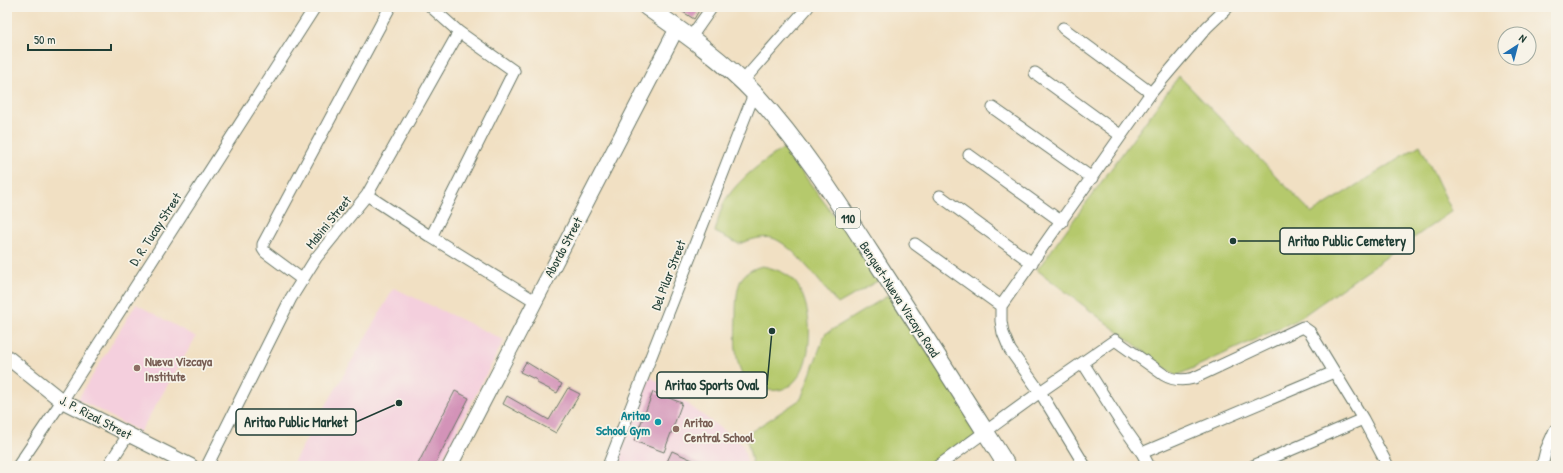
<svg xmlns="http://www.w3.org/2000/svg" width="1563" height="473" viewBox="0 0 1563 473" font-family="'Patrick Hand',sans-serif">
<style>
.built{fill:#f4cfdd}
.green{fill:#b5c96c;stroke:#6a8350}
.building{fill:#d393b8}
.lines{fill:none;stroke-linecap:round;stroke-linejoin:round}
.minor-casing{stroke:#687666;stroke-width:13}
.tertiary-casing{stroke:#687666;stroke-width:16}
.primary-casing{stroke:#687666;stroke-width:19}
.minor{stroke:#fff;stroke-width:11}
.tertiary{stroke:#fff;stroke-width:14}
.primary{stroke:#fff;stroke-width:17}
.education-dot{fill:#8d6e63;stroke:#f7f3e8;stroke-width:1.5}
.culture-dot{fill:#0f9aa8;stroke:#f7f3e8;stroke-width:1.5}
.labels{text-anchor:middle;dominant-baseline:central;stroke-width:3.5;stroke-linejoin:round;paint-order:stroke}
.shield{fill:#f7f3e8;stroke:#60746a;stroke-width:1}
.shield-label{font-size:12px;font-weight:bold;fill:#1f3d34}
.street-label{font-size:13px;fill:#1f3d34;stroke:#f7f3e8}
.education-label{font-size:13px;font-weight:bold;fill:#785e54;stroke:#f7f3e8;text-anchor:start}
.culture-label{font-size:13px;font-weight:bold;fill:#0d838f;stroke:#f7f3e8;text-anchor:end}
.leader{fill:none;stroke:#1f3d34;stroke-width:1.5}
.callout-dot{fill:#1f3d34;stroke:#f7f3e8;stroke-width:1.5}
.callout{fill:#f7f3e8;stroke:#1f3d34;stroke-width:1.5}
.callout-label{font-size:14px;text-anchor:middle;font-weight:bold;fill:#1f3d34}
</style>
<rect width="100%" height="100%" fill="#f7f3e8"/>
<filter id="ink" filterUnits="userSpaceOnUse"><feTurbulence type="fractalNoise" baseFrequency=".025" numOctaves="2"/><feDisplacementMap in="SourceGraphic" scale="8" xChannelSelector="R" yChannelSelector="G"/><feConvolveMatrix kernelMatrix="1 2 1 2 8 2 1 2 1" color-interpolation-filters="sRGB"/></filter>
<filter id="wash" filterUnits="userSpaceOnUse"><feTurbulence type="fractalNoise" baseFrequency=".012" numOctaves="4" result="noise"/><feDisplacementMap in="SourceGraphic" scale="16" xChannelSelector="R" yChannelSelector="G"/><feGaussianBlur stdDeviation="0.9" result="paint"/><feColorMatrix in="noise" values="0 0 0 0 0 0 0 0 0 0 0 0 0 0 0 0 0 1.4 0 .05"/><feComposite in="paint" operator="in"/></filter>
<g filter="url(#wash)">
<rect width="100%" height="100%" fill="#f1e0c3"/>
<path class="built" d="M394 288 504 340 439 466H291Z
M136 304 196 337 140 432 78 399Z
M650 376 743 445 748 466H615Z"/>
<path class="green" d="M1179 76 1312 213 1420 145 1452 211 1297 320 1176 376 1037 270Z
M784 148 881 279 838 304C824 288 792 243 772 238 761 236 749 240 739 244L715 232C718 222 720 208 726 199 741 177 762 162 784 148Z
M762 266C772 268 782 271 790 277 817 298 818 383 779 390 774 391 768 390 764 390 732 385 735 341 736 317 736 306 736 288 742 278 747 271 755 268 762 266Z
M889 295 982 433 929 466H753L746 435 801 399 825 334Z"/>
<g id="blocks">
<path class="building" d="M675 7H701L694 19Z
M526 362 562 384 557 393 537 383V380L520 372Z
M568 388 580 394 556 433 503 404 507 396 549 420Z
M455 391 469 398 434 466H417Z
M653 392 682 403 664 452 634 441Z
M672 451 706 466H665Z"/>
</g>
</g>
<g filter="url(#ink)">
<use href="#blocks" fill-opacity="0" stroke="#687666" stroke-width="1"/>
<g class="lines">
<g class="minor-casing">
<path id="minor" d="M1063 28 1151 93
M691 37 712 7
M1035 73 1120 135
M742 82 808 7
M993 108 1092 178
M969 155 1062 222
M367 195 431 237 535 301
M940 196 1032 263
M431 237 514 71 459 32
M915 244 1001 306
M303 280 265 252 263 249V244L390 7
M1083 363 1123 426 1142 453
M18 466 62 401 315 7
M108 466 128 435
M207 466 291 298 316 258 367 195 459 32 431 7
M608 466 754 94
M938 466 1040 392 1115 340 1164 375C1174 381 1183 381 1194 378L1303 327 1310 332 1363 419 1388 466
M1085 466 1040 392 1010 350 1003 333 1001 321V306L1151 93 1207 27 1228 7
M1149 466 1142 453 1334 372
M1253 466 1363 419
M1542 466 1546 450 1555 430"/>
</g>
<g class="tertiary-casing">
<path id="tertiary" d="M7 357 62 401 191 466
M450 466 677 28"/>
</g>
<g class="primary-casing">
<path id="primary" d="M647 7C684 33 723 60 755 94 800 143 836 199 872 255 918 325 962 395 1007 466"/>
</g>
<use href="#minor" class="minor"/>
<use href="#tertiary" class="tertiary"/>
<use href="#primary" class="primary"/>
</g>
</g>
<g class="education-dot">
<circle cx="137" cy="368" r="4"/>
<circle cx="676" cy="429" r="4"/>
</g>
<circle class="culture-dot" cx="658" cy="422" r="4"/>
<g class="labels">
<rect class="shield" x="836" y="208" width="24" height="20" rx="3"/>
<g class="shield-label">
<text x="848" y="218">110</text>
</g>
<g class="street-label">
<text transform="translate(328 222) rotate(-51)">Mabini Street</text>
<text transform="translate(155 229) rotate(-57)">D. R. Tucay Street</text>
<text transform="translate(563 247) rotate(-62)">Abordo Street</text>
<text transform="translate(668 275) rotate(-69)">Del Pilar Street</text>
<text transform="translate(900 299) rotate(57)">Benguet-Nueva Vizcaya Road</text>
<text transform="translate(96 417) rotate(28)">J. P. Rizal Street</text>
</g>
<g class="education-label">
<text x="145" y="361">Nueva Vizcaya<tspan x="145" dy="15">Institute</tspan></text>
<text x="684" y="422">Aritao<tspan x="684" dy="15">Central School</tspan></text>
</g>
<g class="culture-label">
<text x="650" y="415">Aritao<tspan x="650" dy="15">School Gym</tspan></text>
</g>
</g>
<path class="leader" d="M1233 241L1280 241M772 331L767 385M399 403L356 422"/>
<g class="callout-dot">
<circle cx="1233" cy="241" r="4"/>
<circle cx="772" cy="331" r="4"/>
<circle cx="399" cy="403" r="4"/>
</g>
<g class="callout">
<rect x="1280" y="228" width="134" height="26" rx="4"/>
<rect x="657" y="372" width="110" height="26" rx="4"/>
<rect x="236" y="409" width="120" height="26" rx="4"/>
</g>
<g class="callout-label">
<text x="1347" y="246">Aritao Public Cemetery</text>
<text x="712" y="390">Aritao Sports Oval</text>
<text x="296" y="427">Aritao Public Market</text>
</g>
<rect width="1563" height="473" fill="none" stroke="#f7f3e8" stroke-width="24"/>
<g transform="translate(1517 46) rotate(36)"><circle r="19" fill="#f7f3e8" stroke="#a1aaa0"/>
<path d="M0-3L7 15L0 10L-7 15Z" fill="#1f6fb2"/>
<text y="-6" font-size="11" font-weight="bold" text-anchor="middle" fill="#1f3d34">N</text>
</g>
<path d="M28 44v6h83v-6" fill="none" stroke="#1f3d34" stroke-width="2"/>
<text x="34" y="44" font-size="12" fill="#1f3d34" stroke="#f7f3e8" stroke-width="3" paint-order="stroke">50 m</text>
</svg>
